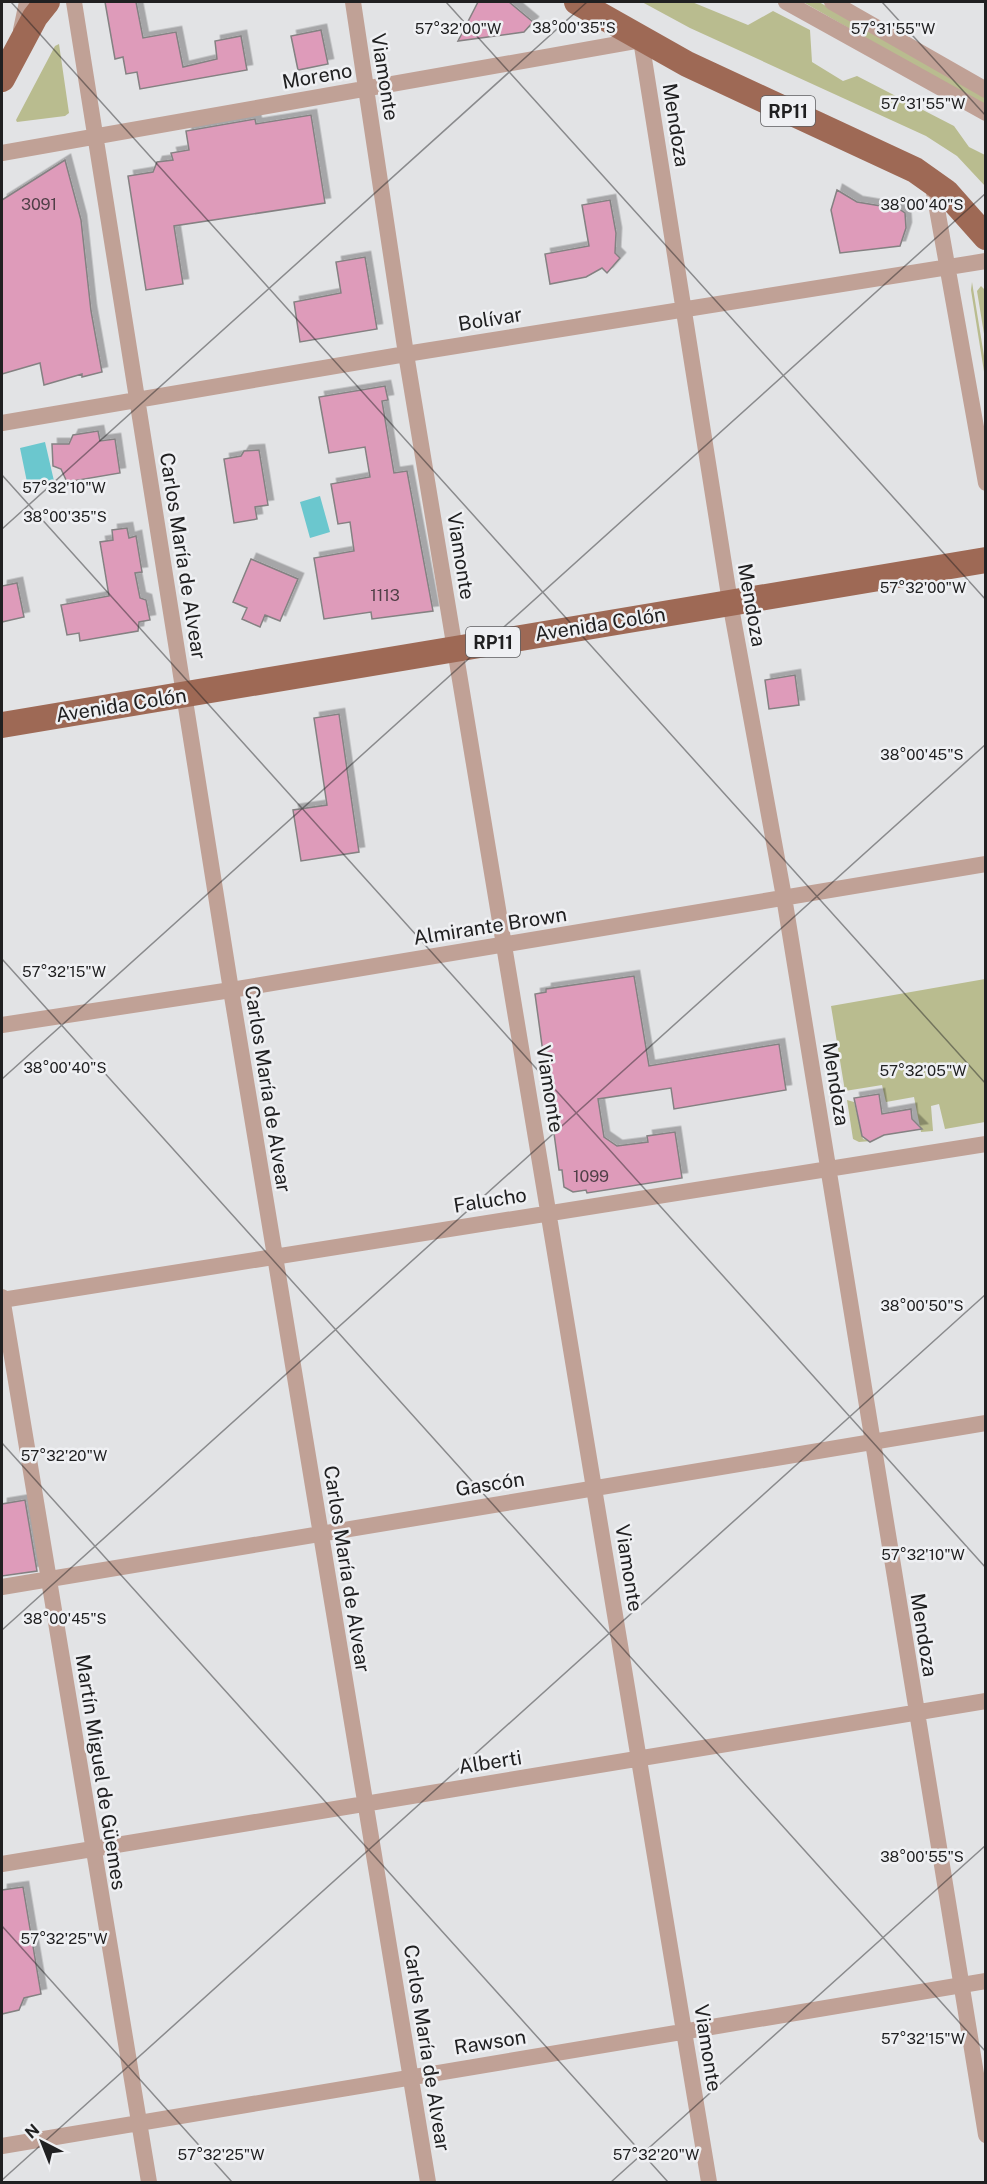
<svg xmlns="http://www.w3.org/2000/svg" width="987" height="2184" viewBox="0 0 987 2184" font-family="'Public Sans',sans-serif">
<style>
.green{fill:#b9bc8f}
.water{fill:#6bc7ce}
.building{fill:#de9bba;stroke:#848182;stroke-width:1.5;filter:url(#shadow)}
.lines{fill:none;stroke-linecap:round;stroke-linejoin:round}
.street{stroke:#c0a196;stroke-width:16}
.primary{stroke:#9e6955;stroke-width:26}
.ticks{fill:none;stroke:#202021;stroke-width:1.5;stroke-opacity:0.45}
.labels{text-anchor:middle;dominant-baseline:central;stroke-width:5;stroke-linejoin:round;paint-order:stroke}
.number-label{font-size:16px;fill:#503f47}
.shield{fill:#eff0f3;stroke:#5e5e60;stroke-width:1.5}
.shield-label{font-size:18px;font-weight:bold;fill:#202021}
.street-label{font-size:20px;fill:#202021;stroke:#eff0f3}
.ticks-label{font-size:15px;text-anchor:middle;fill:#202021;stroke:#eff0f3;stroke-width:5;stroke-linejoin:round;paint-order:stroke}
</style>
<defs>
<filter id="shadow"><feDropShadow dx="5.5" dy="-5.5" stdDeviation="0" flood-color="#0004"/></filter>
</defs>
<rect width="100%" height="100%" fill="#e2e3e5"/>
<path class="green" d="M642 2H692L748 25 773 11 810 30 812 62 843 81 857 76 954 126 969 147 985 155V186L957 156 926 136 690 28Z
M803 2H819L985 97V106Z
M59 44 69 113 65 116 17 122 16 120 55 46Z
M972 282 985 362V378L971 290Z
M981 286 985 290V340L977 291Z
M985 979V1122L945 1129 939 1104 931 1106 933 1131 921 1132 914 1097 886 1102 882 1085 845 1091 831 1006Z
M847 1100 854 1102 863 1139 871 1141 859 1142 853 1139Z"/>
<path class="water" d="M45 442 54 481 28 487 20 448Z
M320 496 330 532 310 538 300 502Z"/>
<path class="building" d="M105 2H136L143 38 176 32 183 67 217 59 215 41 241 36 247 70 140 89 137 72 126 74 123 57 115 59Z
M478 2H509L533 22 524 32 458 41Z
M321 30 328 64 298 70 291 36Z
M311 115 325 203 174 226 183 284 146 290 128 176 153 172 157 162 173 160 171 153 189 150 186 131 255 119 256 124Z
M65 160 81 220 91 311 102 372 82 377V374L44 385 40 363 2 374V200Z
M837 190 857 202 899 209 905 213 906 228 900 246 840 253 831 210Z
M610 200 616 233 615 253 620 258 607 273 602 268 586 277 550 284 545 254 589 246 582 205Z
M365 257 377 329 300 342 294 302 341 293 336 262Z
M385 386 388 400 382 401 394 473 407 471 433 611 372 619 371 612 324 619 314 558 354 551 350 522 338 524 331 484 370 477 365 447 329 453 319 397Z
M98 431 100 441 115 439 120 473 67 482 61 469 53 466 52 444H69L73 435Z
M259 450 268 505 255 507 257 519 234 523 224 459 241 456 244 451Z
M127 528 129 538 136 536 142 572 135 573 140 598 146 600 150 620 139 622 138 631 80 641 79 633 67 635 61 605 109 596 100 542 113 540 112 530Z
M251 559 298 579 280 621 265 615 260 627 242 619 247 608 233 602Z
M17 583 24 617 2 622V586Z
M795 675 799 705 769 709 765 680Z
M339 714 359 852 301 861 293 810 327 805 314 718Z
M634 976 649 1066 779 1044 786 1090 674 1109 671 1088 598 1099 604 1137 617 1146 648 1142 647 1136 675 1132 682 1178 587 1193 586 1190 573 1192 564 1187 562 1170H559L535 994 546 992V989Z
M879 1094 882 1114 911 1109 912 1119 922 1129 884 1135 870 1142 862 1136 854 1098Z
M25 1500 37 1571 2 1576V1504Z
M23 1887 41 1994 24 1998 19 2010 2 2014V1890Z"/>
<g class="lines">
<path class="street" d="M74 2 231 990 428 2182
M353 2 406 354 709 2182
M786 2 986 113
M832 2 986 90
M21 30 27 2
M2 153 641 40 730 602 784 897 986 2135
M932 181 986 483
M2 423 406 354 986 261
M2 1025 231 990 986 864
M2 1297 149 2182
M2 1300 986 1144
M2 1587 986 1423
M2 1864 986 1701
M2 2146 986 1981"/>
<path class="primary" d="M577 2 687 64 915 170 946 192 986 237
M2 79 35 17 47 2
M2 725 986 560"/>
</g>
<path class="ticks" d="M11 2 986 1084M446 2 986 600M882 2 986 116M2 475 986 1568M2 529 587 2M2 959 986 2052M2 1079 986 193M2 1443 668 2182M2 1630 986 744M2 1926 232 2182M2 2180 986 1294M611 2182 986 1845"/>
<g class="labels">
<g class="number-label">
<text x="39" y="204">3091</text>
<text x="385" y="595">1113</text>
<text x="591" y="1176">1099</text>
</g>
<g class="shield">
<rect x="761" y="96" width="54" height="30" rx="4.5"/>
<rect x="466" y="627" width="54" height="30" rx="4.5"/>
</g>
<g class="shield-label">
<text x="788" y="111">RP11</text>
<text x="493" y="642">RP11</text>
</g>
<g class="street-label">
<text transform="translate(317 76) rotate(-10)">Moreno</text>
<text transform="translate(385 77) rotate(81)">Viamonte</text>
<text transform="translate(676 125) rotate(81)">Mendoza</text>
<text transform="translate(490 319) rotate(-9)">Bolívar</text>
<text transform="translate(183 556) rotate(81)">Carlos María de Alvear</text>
<text transform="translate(461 556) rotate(81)">Viamonte</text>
<text transform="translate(752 605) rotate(80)">Mendoza</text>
<text transform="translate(600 624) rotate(-9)">Avenida Colón</text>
<text transform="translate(121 705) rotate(-9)">Avenida Colón</text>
<text transform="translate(490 926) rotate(-9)">Almirante Brown</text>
<text transform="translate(836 1084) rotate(81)">Mendoza</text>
<text transform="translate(268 1089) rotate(81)">Carlos María de Alvear</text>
<text transform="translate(550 1089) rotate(81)">Viamonte</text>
<text transform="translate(490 1200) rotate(-9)">Falucho</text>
<text transform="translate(490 1484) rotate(-9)">Gascón</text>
<text transform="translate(629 1568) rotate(81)">Viamonte</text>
<text transform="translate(347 1569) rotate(81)">Carlos María de Alvear</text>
<text transform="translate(924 1635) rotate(81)">Mendoza</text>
<text transform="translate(490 1762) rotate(-9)">Alberti</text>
<text transform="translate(101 1772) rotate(81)">Martín Miguel de Güemes</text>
<text transform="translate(490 2042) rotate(-9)">Rawson</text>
<text transform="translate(427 2048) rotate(81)">Carlos María de Alvear</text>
<text transform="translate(708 2048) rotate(81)">Viamonte</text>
</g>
</g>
<g class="ticks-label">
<text x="574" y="33">38°00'35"S</text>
<text x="458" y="34">57°32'00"W</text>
<text x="893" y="34">57°31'55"W</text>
<text x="923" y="109">57°31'55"W</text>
<text x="922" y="210">38°00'40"S</text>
<text x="64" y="493">57°32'10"W</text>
<text x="65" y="522">38°00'35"S</text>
<text x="923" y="593">57°32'00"W</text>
<text x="922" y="760">38°00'45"S</text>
<text x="64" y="977">57°32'15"W</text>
<text x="65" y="1073">38°00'40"S</text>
<text x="923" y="1076">57°32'05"W</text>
<text x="922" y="1311">38°00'50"S</text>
<text x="64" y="1461">57°32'20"W</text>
<text x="923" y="1560">57°32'10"W</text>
<text x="65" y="1624">38°00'45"S</text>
<text x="922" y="1862">38°00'55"S</text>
<text x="64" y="1944">57°32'25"W</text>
<text x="923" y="2044">57°32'15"W</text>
<text x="221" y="2160">57°32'25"W</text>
<text x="656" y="2160">57°32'20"W</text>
</g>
<rect width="987" height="2184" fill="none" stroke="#202021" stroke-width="6"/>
<g transform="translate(42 2142) rotate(318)" stroke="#eff0f3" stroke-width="4.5" paint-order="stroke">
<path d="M0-4.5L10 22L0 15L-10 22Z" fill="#202021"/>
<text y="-9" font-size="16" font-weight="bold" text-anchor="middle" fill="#202021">N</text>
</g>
</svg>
